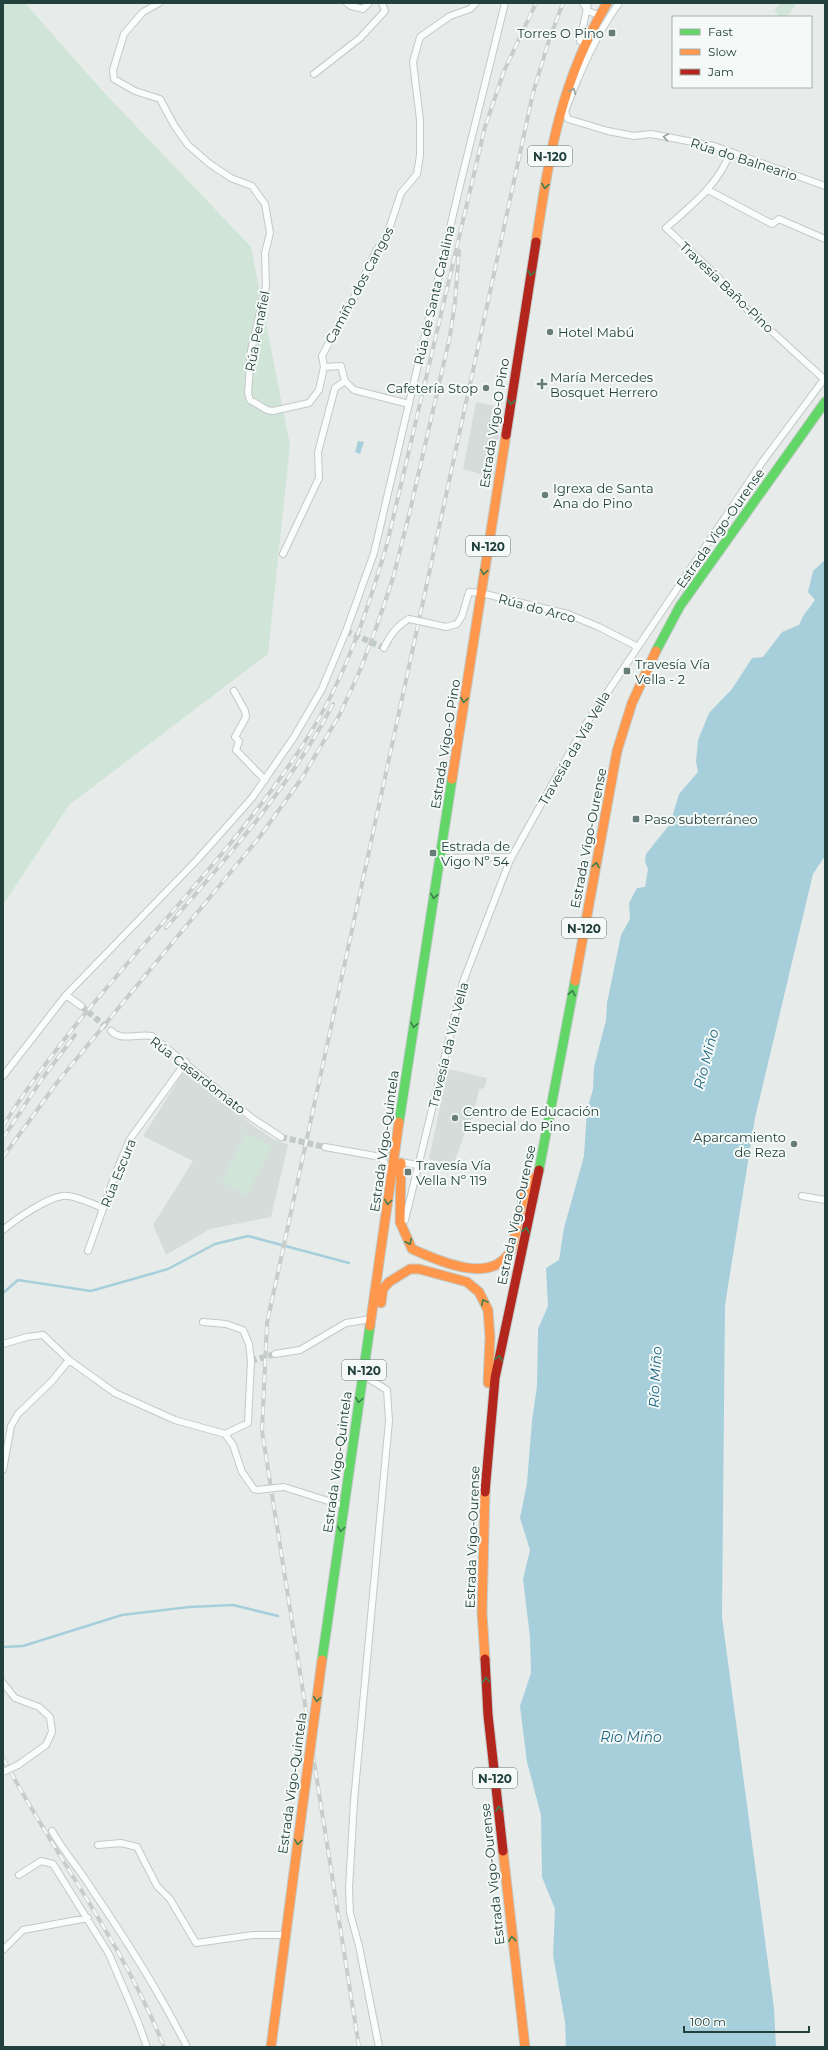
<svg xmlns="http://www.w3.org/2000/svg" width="828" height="2050" viewBox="0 0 828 2050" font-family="Montserrat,sans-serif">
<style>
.built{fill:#d5ddda}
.green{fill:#d0e5d8}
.water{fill:#a7cfdb}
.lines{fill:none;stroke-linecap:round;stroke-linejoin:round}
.stream{stroke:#a7cfdb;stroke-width:2.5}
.street-tunnel{stroke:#c0cac7;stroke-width:6;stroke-dasharray:6 3;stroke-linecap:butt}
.street-casing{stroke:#c4c9c7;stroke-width:8}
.fast-casing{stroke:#c2cbc9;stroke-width:11}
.slow-casing{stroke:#c2cbc9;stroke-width:11}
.jam-casing{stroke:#c2cbc9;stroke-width:11}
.street{stroke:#fbfcfc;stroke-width:6}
.fast{stroke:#63d668;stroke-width:9}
.slow{stroke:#ff974d;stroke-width:9}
.jam{stroke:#b3261e;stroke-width:9}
.rail-casing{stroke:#c8cdcb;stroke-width:4}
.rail{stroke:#f5faf8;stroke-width:2.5;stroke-dasharray:8;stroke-linecap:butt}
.street-bridge-casing{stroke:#c4c9c7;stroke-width:8;stroke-linecap:butt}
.slow-bridge-casing{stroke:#c2cbc9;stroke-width:11;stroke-linecap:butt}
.street-bridge{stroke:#fbfcfc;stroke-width:6}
.slow-bridge{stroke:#ff974d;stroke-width:9}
.oneway{stroke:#8f9e9c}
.oneway2{stroke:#3d7d4e}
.poi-dot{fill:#687d79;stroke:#f5faf8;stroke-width:1.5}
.labels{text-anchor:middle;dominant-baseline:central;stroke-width:4;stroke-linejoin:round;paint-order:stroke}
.shield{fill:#f5faf8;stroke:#627874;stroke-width:1}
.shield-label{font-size:12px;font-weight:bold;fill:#23413c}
.poi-label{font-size:13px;fill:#23413c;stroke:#f5faf8;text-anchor:start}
.street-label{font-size:13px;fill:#23413c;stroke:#f5faf8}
.water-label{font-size:14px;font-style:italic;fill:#1a6580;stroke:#f5faf8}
</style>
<rect width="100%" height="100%" fill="#e7ecea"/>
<path class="built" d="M476 402 495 406 502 414 493 478 463 469Z
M448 1069 487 1078 485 1087 479 1090 473 1117 467 1127 453 1166 429 1159Z
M184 1071 190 1072 252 1125 272 1138 288 1145 271 1217 210 1229 166 1255 153 1225 193 1161 143 1136Z"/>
<path class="green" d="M3 3H25L100 88 251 247 290 445 268 654 69 805 3 905Z
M780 3H797L787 17H781L774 11Z
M246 1133 272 1146 247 1195 222 1182Z"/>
<path class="water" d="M358 441 364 442 360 454 355 452Z
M825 560V856L813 874 755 1118 725 1305 722 1617 774 2008 776 2047H566L565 2022 553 1955 555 1909 542 1877 541 1815 527 1762 520 1706 531 1673 530 1637 523 1579 530 1550 520 1518 527 1483 532 1421 537 1386 538 1329 548 1306 546 1268 559 1260 564 1228 584 1156 587 1110 593 1089 594 1067 606 1020 607 1003 621 935 630 919 629 903 637 888 645 887 648 869 645 862 646 854 670 824 679 794 698 772 696 762 698 740 709 713 732 689 752 658 763 657 782 632 799 625 803 616 815 600 808 592 813 571Z"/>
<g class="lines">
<path class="stream" d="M3 1293 18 1280 91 1291 168 1269 215 1244 248 1236 349 1263
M3 1647 23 1646 122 1615 189 1607 233 1605 278 1616"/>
<path class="street-tunnel" d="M346 631 384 648
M81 1006 111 1031
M281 1137 325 1147
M251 1361 275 1354"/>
<g class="street-casing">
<path id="street" d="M159 3 143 12 124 34 113 70 114 79 135 91 160 99 174 125 188 145 210 164 231 178 252 186 265 204 270 233 265 253 266 286 251 351 248 393 250 400 267 410 273 411 309 403 319 390 324 367 322 356 350 303 354 298 376 251 387 235 401 193 417 174 420 155V120L413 62 420 37 450 16 470 9 476 3
M347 3 351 6 363 9 369 3
M583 3 588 11 601 16
M619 3C596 35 581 70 567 106L565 112 568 119 608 131 634 136 651 134 714 146 825 186
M580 41 588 3
M314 74 360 38 385 11 382 3
M730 153C718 185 691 206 666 228L718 277 734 297 824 379
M708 190 772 224 779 219 825 239
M324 367 341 366 345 381 354 390 409 404
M283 554 319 478 318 452 335 388 345 381
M428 623 446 627 457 624 462 616 469 592 481 593 568 614 599 627 636 646
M384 648C390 635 397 625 409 619
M234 691 245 711 246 717 235 737 239 741 236 750 265 780
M440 858 511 857
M66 995 81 1006
M111 1031C123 1042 138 1033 152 1036L252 1118 281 1137
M3 1076 66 995 197 860 252 798 294 737 322 689 346 631 374 553 460 185 505 3
M325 1147 381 1157
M381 1157 393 1141
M381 1157 390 1173
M401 1162 417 1165
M802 1196 825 1200
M405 1220 463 982 510 860 584 727 763 461 825 378
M3 1230C16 1219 45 1199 62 1196 72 1194 93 1204 103 1208
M88 1251 116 1172 130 1139 186 1062
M203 1322 226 1324 243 1330 249 1344 251 1361 248 1423 225 1434
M3 1344 27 1337 43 1335 69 1360 115 1393 175 1420 225 1434 233 1445 242 1472 254 1489 257 1490
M275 1354 300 1350 346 1323 371 1319
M363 1375 387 1390 389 1421 354 1801 349 1888 350 1913 359 1946 379 2047
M3 1470 11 1426 18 1414 52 1381 69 1360
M284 1487 344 1506
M3 1683 15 1698 39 1707 50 1717 52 1732 46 1745 18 1765
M52 1831C64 1852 80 1870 93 1891 127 1941 160 1993 187 2047
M98 1845 121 1843 137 1847 157 1886 170 1899 196 1943 253 1935H285
M19 1875 41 1861 53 1864 109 1954 138 2022 147 2047
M3 1950 23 1930 88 1918"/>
</g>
<g class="fast-casing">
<path id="fast" d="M656 651 680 606 825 402
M399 1122 452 779
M539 1170 575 981
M322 1660 370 1326"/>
</g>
<g class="slow-casing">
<path id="slow" d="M536 242C550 152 560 83 607 3
M452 779 506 435
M575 981 617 751 632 703 656 651
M401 1163 400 1222 412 1249C439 1261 494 1287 512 1248 514 1243 515 1236 516 1230 520 1212 525 1194 529 1176
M381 1303 383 1289 389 1282 410 1269H419L467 1282 479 1292 488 1310 490 1337 488 1383
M370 1326 399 1122
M485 1492 482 1612 485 1659
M503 1851 525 2047
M271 2047 303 1803"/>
</g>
<g class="jam-casing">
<path id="jam" d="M506 435 536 242
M485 1492 495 1378 539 1170
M485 1659 488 1715 503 1851"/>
</g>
<use href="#street" class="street"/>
<use href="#fast" class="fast"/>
<use href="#slow" class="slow"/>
<use href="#jam" class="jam"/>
<g class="rail-casing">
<path id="rail" d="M166 928C227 858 290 787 333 704
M3 1126C90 987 218 878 306 740 345 679 367 612 387 544L485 127 504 71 536 3
M3 1138 42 1079 75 1035
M3 1157 59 1080 258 839 302 778 340 714 361 668 376 628 393 578 410 511 450 336 455 302 459 251
M3 1758C55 1856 123 1943 164 2047
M359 2047 262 1431 267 1323 533 93 549 40 563 3"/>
</g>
<use href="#rail" class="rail"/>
<g class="street-bridge-casing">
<path id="street-bridge" d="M409 619 428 623
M257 1490 284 1487
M3 1772 18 1765"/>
</g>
<g class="slow-bridge-casing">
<path id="slow-bridge" d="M303 1803 322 1660"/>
</g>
<use href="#street-bridge" class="street-bridge"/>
<use href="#slow-bridge" class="slow-bridge"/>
</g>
<defs><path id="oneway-chevron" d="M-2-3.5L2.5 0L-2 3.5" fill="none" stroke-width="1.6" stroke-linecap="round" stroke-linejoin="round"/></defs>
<g class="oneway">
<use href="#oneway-chevron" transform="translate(573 91) rotate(-68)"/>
<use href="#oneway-chevron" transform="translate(666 137) rotate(-171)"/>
</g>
<g class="oneway2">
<use href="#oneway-chevron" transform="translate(545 186) rotate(99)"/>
<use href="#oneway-chevron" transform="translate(531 273) rotate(99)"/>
<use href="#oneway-chevron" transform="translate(511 402) rotate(99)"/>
<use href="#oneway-chevron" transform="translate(484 572) rotate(99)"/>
<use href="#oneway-chevron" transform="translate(464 700) rotate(99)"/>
<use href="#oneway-chevron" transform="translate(596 865) rotate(-79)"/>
<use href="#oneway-chevron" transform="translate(434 896) rotate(99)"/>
<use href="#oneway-chevron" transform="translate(572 993) rotate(-79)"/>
<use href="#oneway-chevron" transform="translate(414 1025) rotate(99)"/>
<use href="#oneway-chevron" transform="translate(388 1202) rotate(98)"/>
<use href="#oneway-chevron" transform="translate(526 1230) rotate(-78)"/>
<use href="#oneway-chevron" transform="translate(409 1242) rotate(63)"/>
<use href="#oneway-chevron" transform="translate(484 1302) rotate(-118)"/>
<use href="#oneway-chevron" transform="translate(499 1358) rotate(-78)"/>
<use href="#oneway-chevron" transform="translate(359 1400) rotate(98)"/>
<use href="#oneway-chevron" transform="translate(341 1529) rotate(98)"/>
<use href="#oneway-chevron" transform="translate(486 1680) rotate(-94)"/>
<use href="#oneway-chevron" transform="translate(317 1699) rotate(98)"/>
<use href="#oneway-chevron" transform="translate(499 1809) rotate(-96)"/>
<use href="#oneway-chevron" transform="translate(298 1842) rotate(97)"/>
<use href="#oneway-chevron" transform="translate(512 1939) rotate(-96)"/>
</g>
<g class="poi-dot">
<rect x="608" y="29" width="8" height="8" rx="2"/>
<circle cx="550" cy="332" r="4"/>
<path d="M540 378h4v4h4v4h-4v4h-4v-4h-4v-4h4z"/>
<circle cx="486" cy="388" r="4"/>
<circle cx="545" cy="495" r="4"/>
<rect x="623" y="667" width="8" height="8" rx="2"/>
<rect x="632" y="815" width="8" height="8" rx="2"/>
<rect x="429" y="849" width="8" height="8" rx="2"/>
<circle cx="455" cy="1118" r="4"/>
<circle cx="794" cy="1144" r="4"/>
<rect x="404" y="1168" width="8" height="8" rx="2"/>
</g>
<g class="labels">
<g class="shield">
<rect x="528" y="146" width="44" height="20" rx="3"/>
<rect x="466" y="536" width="44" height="20" rx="3"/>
<rect x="562" y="918" width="44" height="20" rx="3"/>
<rect x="342" y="1360" width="44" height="20" rx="3"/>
<rect x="473" y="1768" width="44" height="20" rx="3"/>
</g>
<g class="shield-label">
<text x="550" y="156">N-120</text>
<text x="488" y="546">N-120</text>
<text x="584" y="928">N-120</text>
<text x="364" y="1370">N-120</text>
<text x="495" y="1778">N-120</text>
</g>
<g class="poi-label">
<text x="604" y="33" text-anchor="end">Torres O Pino</text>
<text x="558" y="332">Hotel Mabú</text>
<text x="550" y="377">María Mercedes<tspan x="550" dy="15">Bosquet Herrero</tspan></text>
<text x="478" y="388" text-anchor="end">Cafetería Stop</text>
<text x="553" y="488">Igrexa de Santa<tspan x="553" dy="15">Ana do Pino</tspan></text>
<text x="635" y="664">Travesía Vía<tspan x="635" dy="15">Vella - 2</tspan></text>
<text x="644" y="819">Paso subterráneo</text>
<text x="441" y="846">Estrada de<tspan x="441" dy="15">Vigo Nº 54</tspan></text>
<text x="463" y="1111">Centro de Educación<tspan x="463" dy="15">Especial do Pino</tspan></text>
<text x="786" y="1137" text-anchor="end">Aparcamiento<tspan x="786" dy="15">de Reza</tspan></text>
<text x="416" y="1165">Travesía Vía<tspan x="416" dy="15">Vella Nº 119</tspan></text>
</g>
<g class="street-label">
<text transform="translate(744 159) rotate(18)">Rúa do Balneario</text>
<text transform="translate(359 285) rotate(-62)">Camiño dos Cangos</text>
<text transform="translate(727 287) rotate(44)">Travesía Baño-Pino</text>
<text transform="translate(434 295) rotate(-77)">Rúa de Santa Catalina</text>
<text transform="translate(257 331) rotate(-79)">Rúa Penafiel</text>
<text transform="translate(494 423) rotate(-81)">Estrada Vigo-O Pino</text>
<text transform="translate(720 528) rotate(-55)">Estrada Vigo-Ourense</text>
<text transform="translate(537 608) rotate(15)">Rúa do Arco</text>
<text transform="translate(445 744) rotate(-81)">Estrada Vigo-O Pino</text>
<text transform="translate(574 748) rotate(-60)">Travesía da Vía Vella</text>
<text transform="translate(588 838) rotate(-79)">Estrada Vigo-Ourense</text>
<text transform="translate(448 1045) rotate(-76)">Travesía da Vía Vella</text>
<text transform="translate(198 1075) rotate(38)">Rúa Casardomato</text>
<text transform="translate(384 1141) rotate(-82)">Estrada Vigo-Quintela</text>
<text transform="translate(118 1173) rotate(-68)">Rúa Escura</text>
<text transform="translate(516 1215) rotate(-78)">Estrada Vigo-Ourense</text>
<text transform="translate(337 1462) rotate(-82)">Estrada Vigo-Quintela</text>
<text transform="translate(472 1537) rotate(-88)">Estrada Vigo-Ourense</text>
<text transform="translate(292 1783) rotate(-82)">Estrada Vigo-Quintela</text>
<text transform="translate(492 1874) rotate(-96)">Estrada Vigo-Ourense</text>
</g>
<g class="water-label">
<text transform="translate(706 1059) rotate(-75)">Río Miño</text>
<text transform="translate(655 1377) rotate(-87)">Río Miño</text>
<text x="631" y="1737">Río Miño</text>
</g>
</g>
<rect width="828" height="2050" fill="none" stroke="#23413c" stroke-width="8"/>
<rect x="672" y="16" width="140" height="72" fill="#f5faf8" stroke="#a1b0ad"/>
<rect x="680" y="29" width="20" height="6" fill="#63d668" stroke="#a1b0ad"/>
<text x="708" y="36" font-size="12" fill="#23413c">Fast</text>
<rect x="680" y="49" width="20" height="6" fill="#ff974d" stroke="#a1b0ad"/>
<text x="708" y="56" font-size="12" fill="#23413c">Slow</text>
<rect x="680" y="69" width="20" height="6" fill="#b3261e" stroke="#a1b0ad"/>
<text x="708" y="76" font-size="12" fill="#23413c">Jam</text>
<path d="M684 2026v6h125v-6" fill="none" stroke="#23413c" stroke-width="2"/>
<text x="690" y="2026" font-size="12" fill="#23413c" stroke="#f5faf8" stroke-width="3" paint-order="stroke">100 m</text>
</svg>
